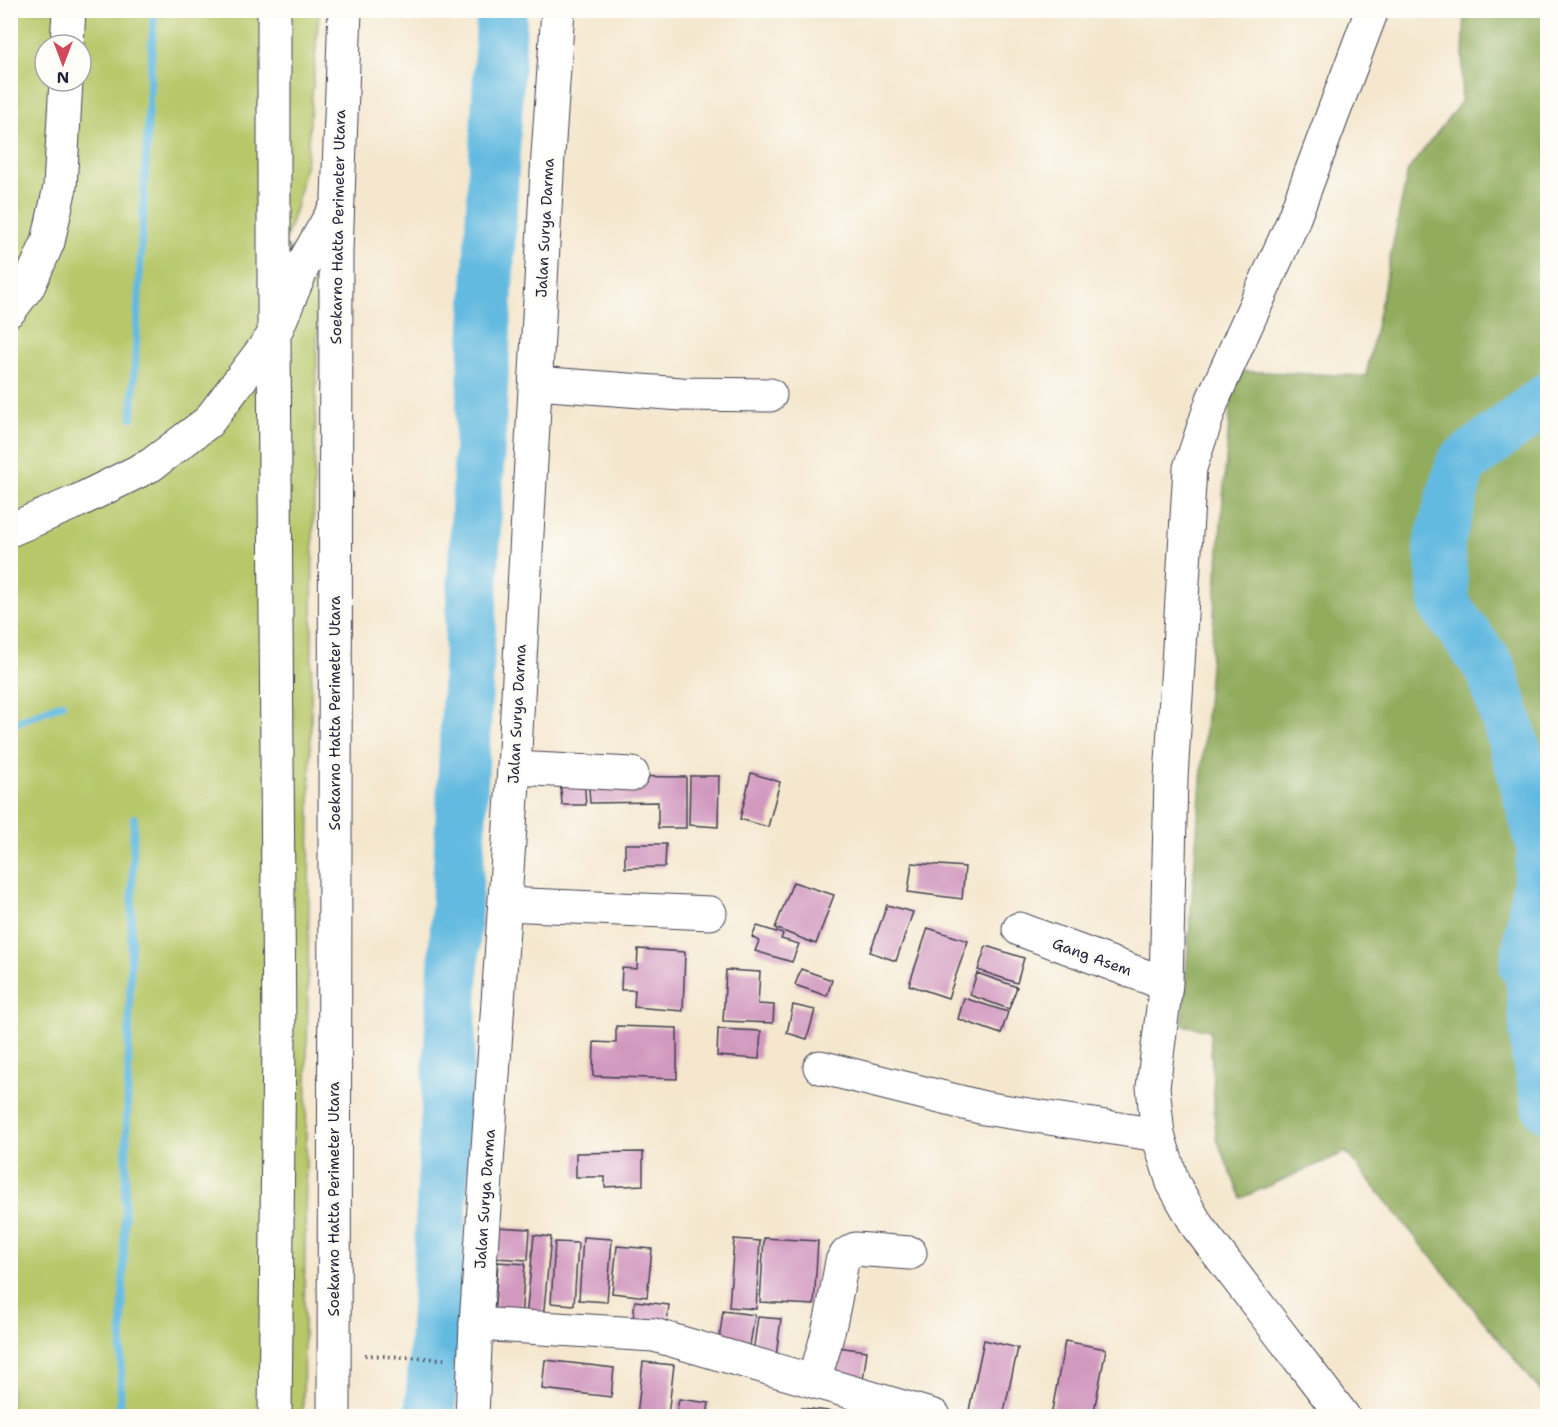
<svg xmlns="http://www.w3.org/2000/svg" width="1558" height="1427" viewBox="0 0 1558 1427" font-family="'Shantell Sans',sans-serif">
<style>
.green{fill:#b7c769;stroke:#6c7452;stroke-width:1.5;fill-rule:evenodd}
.forest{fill:#91ac5d;stroke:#5a674c;stroke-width:1.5}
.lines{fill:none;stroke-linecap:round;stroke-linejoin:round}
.stream{stroke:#63bae0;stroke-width:8}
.river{stroke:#63bae0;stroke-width:51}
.building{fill:#d299bf}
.minor-casing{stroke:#424051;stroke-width:35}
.major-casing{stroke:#424051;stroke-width:35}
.path{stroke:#424051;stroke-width:4;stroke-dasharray:1.5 4.5;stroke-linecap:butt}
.minor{stroke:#fff;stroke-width:33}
.major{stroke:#fff;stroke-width:33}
.labels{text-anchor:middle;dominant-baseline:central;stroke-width:6;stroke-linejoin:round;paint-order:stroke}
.street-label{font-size:15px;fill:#22223b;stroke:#fdfcf7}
</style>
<rect width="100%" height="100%" fill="#fdfcf7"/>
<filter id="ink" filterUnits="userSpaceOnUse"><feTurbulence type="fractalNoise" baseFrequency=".0167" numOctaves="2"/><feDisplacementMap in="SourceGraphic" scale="12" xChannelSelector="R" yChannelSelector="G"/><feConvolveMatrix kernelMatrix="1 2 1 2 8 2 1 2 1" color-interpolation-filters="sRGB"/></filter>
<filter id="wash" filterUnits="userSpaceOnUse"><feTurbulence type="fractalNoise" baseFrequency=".008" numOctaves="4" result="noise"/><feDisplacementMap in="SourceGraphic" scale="24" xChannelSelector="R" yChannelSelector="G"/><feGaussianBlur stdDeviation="1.35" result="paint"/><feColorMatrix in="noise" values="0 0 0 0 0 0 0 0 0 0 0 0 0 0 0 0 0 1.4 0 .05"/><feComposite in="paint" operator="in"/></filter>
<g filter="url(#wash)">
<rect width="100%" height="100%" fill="#f4e7ce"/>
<path class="green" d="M10 11H319L307 157 296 208 284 245 319 267 313 540 303 1416H11ZM45 45H81V81H45Z"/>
<path class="forest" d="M1465 11H1547V1399L1346 1152 1241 1198 1216 1137 1210 1030 1182 1025 1233 371 1366 376 1408 170 1461 102Z"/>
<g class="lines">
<path class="stream" d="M132 417 154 10
M10 725 62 704
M120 1416 134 818"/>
<path class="river" d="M1548 398 1461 464 1439 544 1445 606 1491 669 1519 760 1543 851 1525 966 1531 977 1537 1057 1548 1107
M430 1416 435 1335 491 219 502 10"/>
</g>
<g id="blocks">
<path class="building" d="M751 773 780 782 768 827 740 819Z
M560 776H584L586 805H562Z
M588 776 686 777V828H658V802L590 803Z
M690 776H719L718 827 689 825Z
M625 844H666L665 867 625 868Z
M912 863 965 867 962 899 908 892Z
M793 882 834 895 816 944 775 928Z
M887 905 913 912 896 961 870 952Z
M757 926 783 934 781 939 799 944 792 962 755 951 759 941 752 937Z
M928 928 968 941 948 998 909 985Z
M986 946 1024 958 1017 983 978 970Z
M638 949 685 952 683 1011 634 1007 635 990H621L622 968 637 969Z
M801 969 832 980 827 996 795 985Z
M726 970 760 972 758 1004 774 1005 773 1023 723 1021Z
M977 973 1017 987 1009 1009 970 995Z
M964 998 1008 1012 1001 1034 958 1019Z
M793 1005 815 1010 807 1039 787 1033Z
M616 1026 677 1028V1079L593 1076 594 1042 616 1043Z
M718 1029 761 1031 759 1059 717 1056Z
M643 1152V1185L605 1187V1177H576V1153Z
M496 1227 530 1229 528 1260 495 1258Z
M534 1235 551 1237 543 1319 526 1318Z
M583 1237 612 1239 607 1302 579 1300Z
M764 1238 818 1241 814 1305 760 1302Z
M734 1239 760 1241 756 1309 729 1307Z
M555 1242 578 1243 574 1305 551 1303Z
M617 1246 652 1249 647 1297 612 1293Z
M498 1262 525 1264 521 1320 494 1318Z
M635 1301 669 1305 666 1332 632 1328Z
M723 1311 755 1315 750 1345 719 1341Z
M758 1317 781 1319 776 1356 753 1353Z
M984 1340 1018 1348 1003 1416 968 1415Z
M1065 1341 1106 1349 1093 1416H1051Z
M829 1346 867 1351 862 1388 823 1383Z
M545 1360 614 1368 611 1397 542 1389Z
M643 1362 674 1365 668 1416H637Z
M679 1399 709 1403 707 1416H676Z
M802 1408 845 1413 844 1416H801Z"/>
</g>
</g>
<g filter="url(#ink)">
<use href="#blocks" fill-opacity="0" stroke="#424051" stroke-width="1.5"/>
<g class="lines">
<g class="minor-casing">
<path id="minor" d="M67 45 69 10
M10 310 29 285 48 242 60 187 66 81
M536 383 681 394 770 395
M10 530 78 501 151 465 208 422 274 335V10
M514 768 632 774
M505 904 710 913
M1019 929 1166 984
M820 1067 984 1108 1158 1135
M476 1324 654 1335 934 1416
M813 1381C828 1342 835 1302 842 1261L847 1254 855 1249 910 1253
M275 1416 279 1039 274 335 307 257 337 205
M1343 1416 1198 1227 1173 1183 1158 1135 1153 1087 1166 984 1171 778 1190 468 1213 399 1291 226 1372 10"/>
</g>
<g class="major-casing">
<path id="major" d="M334 1416 336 251 345 10
M472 1416 476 1324 514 768 548 155 558 10"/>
</g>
<path class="path" d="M365 1355 444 1359"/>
<use href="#minor" class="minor"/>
<use href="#major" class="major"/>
</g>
</g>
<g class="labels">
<g class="street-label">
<text transform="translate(338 227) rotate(-89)">Soekarno Hatta Perimeter Utara</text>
<text transform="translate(545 228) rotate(-87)">Jalan Surya Darma</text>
<text transform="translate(335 713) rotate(-90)">Soekarno Hatta Perimeter Utara</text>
<text transform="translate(517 714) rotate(-87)">Jalan Surya Darma</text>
<text transform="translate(1092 957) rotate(20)">Gang Asem</text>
<text transform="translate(334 1199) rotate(-90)">Soekarno Hatta Perimeter Utara</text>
<text transform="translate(485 1199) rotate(-86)">Jalan Surya Darma</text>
</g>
</g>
<rect width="1558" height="1427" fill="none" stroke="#fdfcf7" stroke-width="36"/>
<g transform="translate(63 63) rotate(180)"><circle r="28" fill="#fdfcf7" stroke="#a5a5ac" stroke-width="1.5"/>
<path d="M0-4.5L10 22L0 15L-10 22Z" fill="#d1495b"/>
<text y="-9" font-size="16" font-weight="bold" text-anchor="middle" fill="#22223b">N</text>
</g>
</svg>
